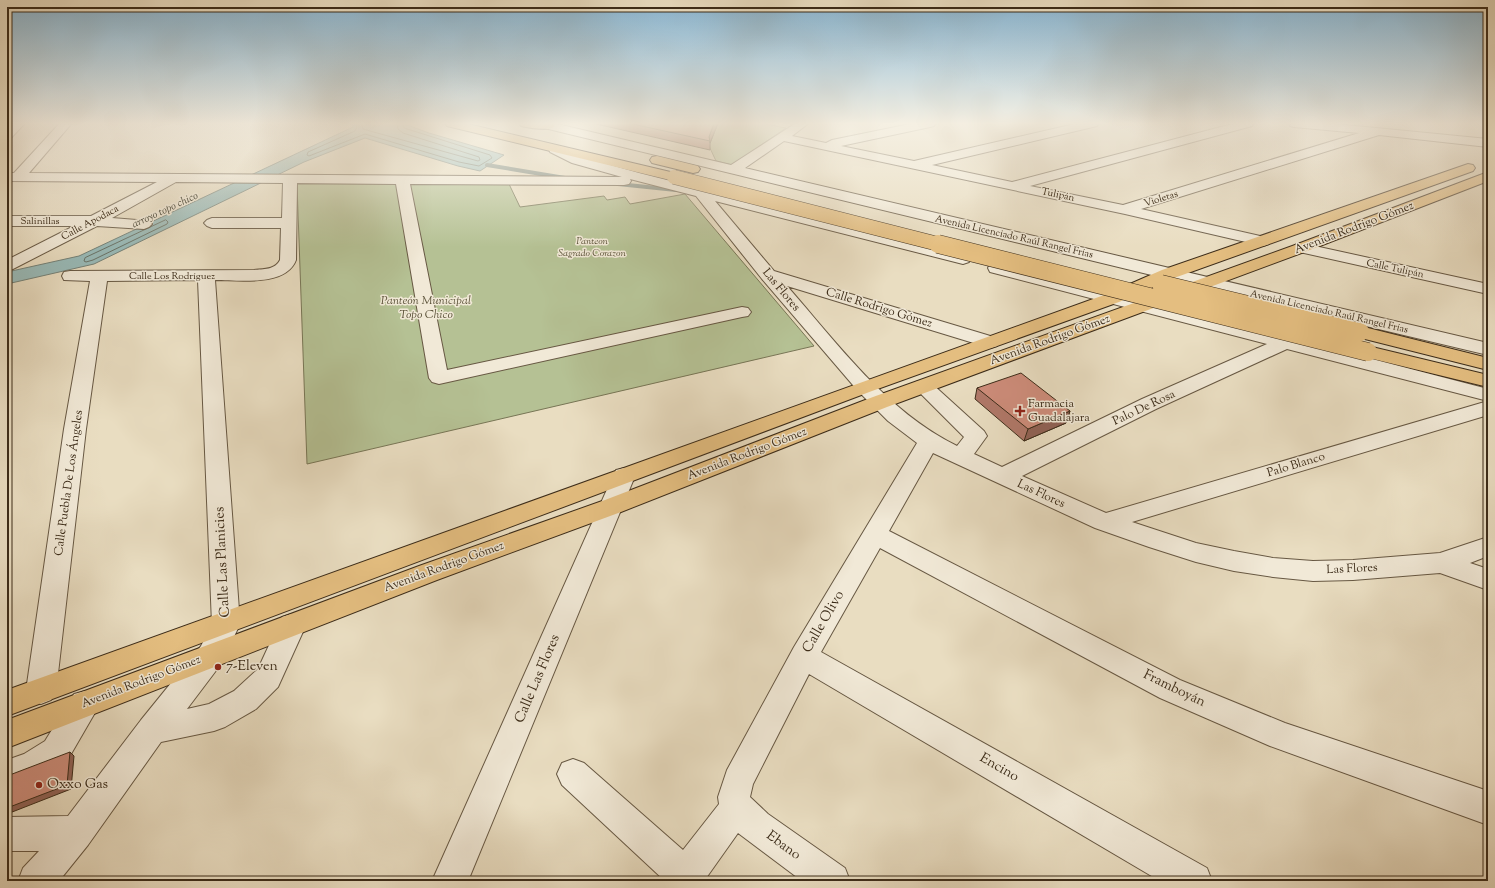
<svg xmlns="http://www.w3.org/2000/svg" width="1495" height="888" viewBox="0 0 1495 888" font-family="'Sorts Mill Goudy',serif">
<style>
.green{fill:#b5c194;stroke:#787656}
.water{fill:#99bbb9;stroke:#748279}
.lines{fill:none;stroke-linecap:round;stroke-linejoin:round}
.shore{stroke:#6a7469;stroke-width:1}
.stream{stroke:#748279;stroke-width:4}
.minor-casing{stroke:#675843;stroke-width:2}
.major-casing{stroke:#3c2c19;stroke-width:2}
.minor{fill:#f1e9d7;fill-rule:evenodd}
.major{fill:#e4be80;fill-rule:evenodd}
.major-bridge-far1-casing{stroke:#3c2c19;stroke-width:15;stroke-linecap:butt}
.major-bridge-casing{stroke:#3c2c19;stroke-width:19;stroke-linecap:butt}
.major-bridge-far1{stroke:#e4be80;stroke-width:14}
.major-bridge{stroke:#e4be80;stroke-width:18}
.wall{fill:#b07869;stroke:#3c2c19}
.shaded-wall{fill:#906255;stroke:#3c2c19}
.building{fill:#cd8c7a;stroke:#3c2c19}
.poi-dot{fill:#8f2418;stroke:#f1e9d7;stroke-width:1.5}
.labels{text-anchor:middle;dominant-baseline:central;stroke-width:3;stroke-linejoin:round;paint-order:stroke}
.far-street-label{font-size:10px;fill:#3c2c19;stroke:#f1e9d7}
.far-park-label{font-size:10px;font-style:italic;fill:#5a5138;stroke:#f1e9d7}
.far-water-label{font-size:11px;font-style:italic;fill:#535041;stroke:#f1e9d7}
.street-label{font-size:12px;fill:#3c2c19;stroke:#f1e9d7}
.park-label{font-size:12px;font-style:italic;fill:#5a5138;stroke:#f1e9d7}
.poi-label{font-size:12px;fill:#3c2c19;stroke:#f1e9d7;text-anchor:start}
.near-street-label{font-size:14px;fill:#3c2c19;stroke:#f1e9d7}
.near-poi-label{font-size:14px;fill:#3c2c19;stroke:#f1e9d7;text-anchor:start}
</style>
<rect width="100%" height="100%" fill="#e9ddc1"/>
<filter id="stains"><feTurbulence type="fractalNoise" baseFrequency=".005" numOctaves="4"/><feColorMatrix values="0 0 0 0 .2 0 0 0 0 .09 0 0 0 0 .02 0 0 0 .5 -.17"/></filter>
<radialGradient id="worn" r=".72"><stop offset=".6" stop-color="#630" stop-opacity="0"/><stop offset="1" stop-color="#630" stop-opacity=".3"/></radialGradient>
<path class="green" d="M718 123H761L786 128 732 165 716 161 709 146Z
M297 184H509L520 207 604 196 607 200 625 197 630 204 685 194 814 346 307 464Z"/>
<path class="water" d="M352 123H402L429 133 504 155 480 171 458 166 365 138 304 162 94 264 7 284V272L79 256 353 127Z"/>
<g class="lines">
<path class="shore" d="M356 123 357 127 355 131 308 152 307 155 309 156 365 134 459 162 479 166 492 158 490 155 404 128 402 123
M361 123 363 129 478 161 480 160 479 157 403 133 398 129 397 123
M166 220 168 222 167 224 93 260 86 262 84 261 85 258Z"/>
<path class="stream" d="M487 165 565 178
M618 184 676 190"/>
<g class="minor-casing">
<path id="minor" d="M13 123H25L11 138 7 139V128Z
M60 123H72L29 173 622 177 572 163 550 152 549 149 550 146 555 145 582 157 639 173 969 256 971 259 969 262 963 264 715 201 774 271 997 338 999 342 997 346 990 348 787 286C838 344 886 411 957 446L964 437 913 386 916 382 923 380 930 382 984 431 987 436 974 454 1002 467 1142 399 1267 344 990 272 988 268 990 264 996 263 1277 335 1285 331 1292 333 1295 339 1488 389V401L1287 349 1156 409 1022 476 1106 513 1488 401V415L1132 522 1196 543 1234 551 1273 558 1313 561 1353 560 1440 553 1488 537V556L1470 563 1488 569V590L1440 573 1353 580 1313 581 1273 577 1234 571 1196 562 1149 547 1095 528 933 453 889 531 1180 680 1285 723 1488 791V825L1270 746 1160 698 880 548 821 652 1207 868 1212 881H1160L809 674 753 784 750 797 768 814 845 868 850 881H802L738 833 704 881H665L562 785 557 774 562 763 573 759 584 763 683 850 719 804 718 797 727 770 794 647 917 443 888 421 858 391 762 279 696 196 630 179 631 181 629 184 624 185 410 184 447 370 742 307 748 308 751 312 748 316 742 317 439 384 432 382 429 378 396 184 297 183 296 260C286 287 238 280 215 280L240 624 221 664 187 709 209 704 234 691 258 669 282 617 292 614 302 617 306 625 278 687 256 709 225 727 214 731 161 742 88 845 59 881H18L23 868 39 851H7V817L68 816 141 720 201 646 212 624 198 280 107 281 86 429 56 691 51 700 41 704 31 700 26 691 64 429 90 281 64 280 62 276 64 272 70 271 254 270C263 269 275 270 280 260L281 228H212L207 226 204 223 207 220 212 218H282L283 183 176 182 112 218 149 221 152 224 149 227 144 229 97 226 13 269 7 271V260L74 226H7V216H91L157 182 7 181V173H14Z
M534 123H553L731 165 796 123H809L792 136 826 143 832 140 915 123H936L934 126 930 127 841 146 914 161 1079 123H1099L1097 126 932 165 1012 182 1236 123H1254L1252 126 1030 186 1123 205 1359 133 1294 127 1290 126 1288 123H1325L1488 139V147L1379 135 1141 209 1269 238 1271 241 1269 244 1263 246 1125 214 784 141 745 168 1488 343V355L1168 279 536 126Z
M1301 243 1488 284V294L1295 251 1293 248 1295 245Z
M624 468 632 470 635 476 468 881H432L613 476 616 470Z
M85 691 96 694 100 704 67 761 46 776 7 792V760L24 754 45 741 74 694Z"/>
</g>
<g class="major-casing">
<path id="major" d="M445 123H464L679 174 681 177 679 180 674 181 447 126Z
M519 123H553L555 125 553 128C544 130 530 128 521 126Z
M657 156 698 166 700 169 698 172 693 173 652 163 650 160 652 157Z
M1468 164 1473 165 1475 168 1473 171 1174 278 1119 302 872 391 7 716V690L1107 294 1162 270Z
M1488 172V181L1307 251 887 407 621 512 437 580 7 748V720L419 566 605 500 873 397 1295 245Z
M1360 326 1488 358V370L1353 336 1351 332 1353 328Z
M1368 346 1488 375V387L1361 356 1358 352 1361 348Z"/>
</g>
<use href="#minor" class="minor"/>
<use href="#major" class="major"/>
<g class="major-bridge-far1-casing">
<path id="major-bridge-far1" d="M674 177 942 245"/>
</g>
<g class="major-bridge-casing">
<path id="major-bridge" d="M938 244 1368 352
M1161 284 1360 332"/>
</g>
<use href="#major-bridge-far1" class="major-bridge-far1"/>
<use href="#major-bridge" class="major-bridge"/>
</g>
<path class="wall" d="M592 123H718L710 143V150Z
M977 388 1070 411 1066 423 1024 441 975 399Z"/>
<path class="shaded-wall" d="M714 123H718L710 143 709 137Z
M1070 411 1066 423 1024 441 1028 429Z
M70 752 74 756 71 789 7 814V808Z"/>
<path class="building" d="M628 123H714L709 137 710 141Z
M1021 373 1070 411 1028 429 977 388Z
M70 752 67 785 7 808V776Z"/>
<linearGradient id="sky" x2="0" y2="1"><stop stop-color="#88b7d5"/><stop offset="0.5" stop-color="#f5f0e3"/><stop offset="1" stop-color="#f5f0e3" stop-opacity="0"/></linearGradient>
<rect width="1495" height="247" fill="url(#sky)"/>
<g class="poi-dot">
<path d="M1018 405h4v4h4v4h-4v4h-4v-4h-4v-4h4z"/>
<circle cx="218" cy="667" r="4"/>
<circle cx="39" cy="785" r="4"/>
</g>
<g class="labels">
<g class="far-street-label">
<text transform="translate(1058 195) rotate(12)">Tulipán</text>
<text transform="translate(1161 199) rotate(-17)">Violetas</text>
<text x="40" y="221">Salinillas</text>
<text transform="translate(90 223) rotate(-28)">Calle Apodaca</text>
<text transform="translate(1014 237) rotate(13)">Avenida Licenciado Raúl Rangel Frías</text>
<text transform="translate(1395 269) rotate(12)">Calle Tulipán</text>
<text x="172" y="276">Calle Los Rodríguez</text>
<text transform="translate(1329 312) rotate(13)">Avenida Licenciado Raúl Rangel Frías</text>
</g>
<g class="far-park-label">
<text x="592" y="241">Panteon<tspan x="592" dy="12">Sagrado Corazon</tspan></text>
</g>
<g class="far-water-label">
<text transform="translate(165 210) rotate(-25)">arroyo topo chico</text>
</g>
<g class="street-label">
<text transform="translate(1354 228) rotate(-21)">Avenida Rodrigo Gómez</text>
<text transform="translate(781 290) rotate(50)">Las Flores</text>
<text transform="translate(879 308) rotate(17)">Calle Rodrigo Gómez</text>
<text transform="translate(1050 340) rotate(-20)">Avenida Rodrigo Gómez</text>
<text transform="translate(1144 408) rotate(-25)">Palo De Rosa</text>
<text transform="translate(747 454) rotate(-21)">Avenida Rodrigo Gómez</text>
<text transform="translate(1296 465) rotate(-17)">Palo Blanco</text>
<text transform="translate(69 483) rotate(-82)">Calle Puebla De Los Ángeles</text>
<text transform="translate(1041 494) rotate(25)">Las Flores</text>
<text transform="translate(444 567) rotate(-20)">Avenida Rodrigo Gómez</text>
<text transform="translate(1352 569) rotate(-3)">Las Flores</text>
<text transform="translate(141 682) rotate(-21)">Avenida Rodrigo Gómez</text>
</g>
<g class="park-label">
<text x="426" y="301">Panteón Municipal<tspan x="426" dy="14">Topo Chico</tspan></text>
</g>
<g class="poi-label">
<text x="1028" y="404">Farmacia<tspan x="1028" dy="14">Guadalajara</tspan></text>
</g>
<g class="near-street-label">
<text transform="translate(223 562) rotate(-93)">Calle Las Planicies</text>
<text transform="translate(824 622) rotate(-60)">Calle Olivo</text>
<text transform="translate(538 679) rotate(-67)">Calle Las Flores</text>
<text transform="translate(1174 689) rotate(26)">Framboyán</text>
<text transform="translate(999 768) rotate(30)">Encino</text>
<text transform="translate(783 846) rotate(36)">Ebano</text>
</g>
<g class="near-poi-label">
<text x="226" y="667">7-Eleven</text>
<text x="47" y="785">Oxxo Gas</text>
</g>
</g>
<rect width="1495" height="888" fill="none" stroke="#e9ddc1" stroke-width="24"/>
<rect x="8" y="8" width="1479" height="872" fill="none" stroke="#3c2c19" stroke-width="2"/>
<rect x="12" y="12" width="1471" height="864" fill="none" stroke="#3c2c19"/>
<rect width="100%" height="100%" filter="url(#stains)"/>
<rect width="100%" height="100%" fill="url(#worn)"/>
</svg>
